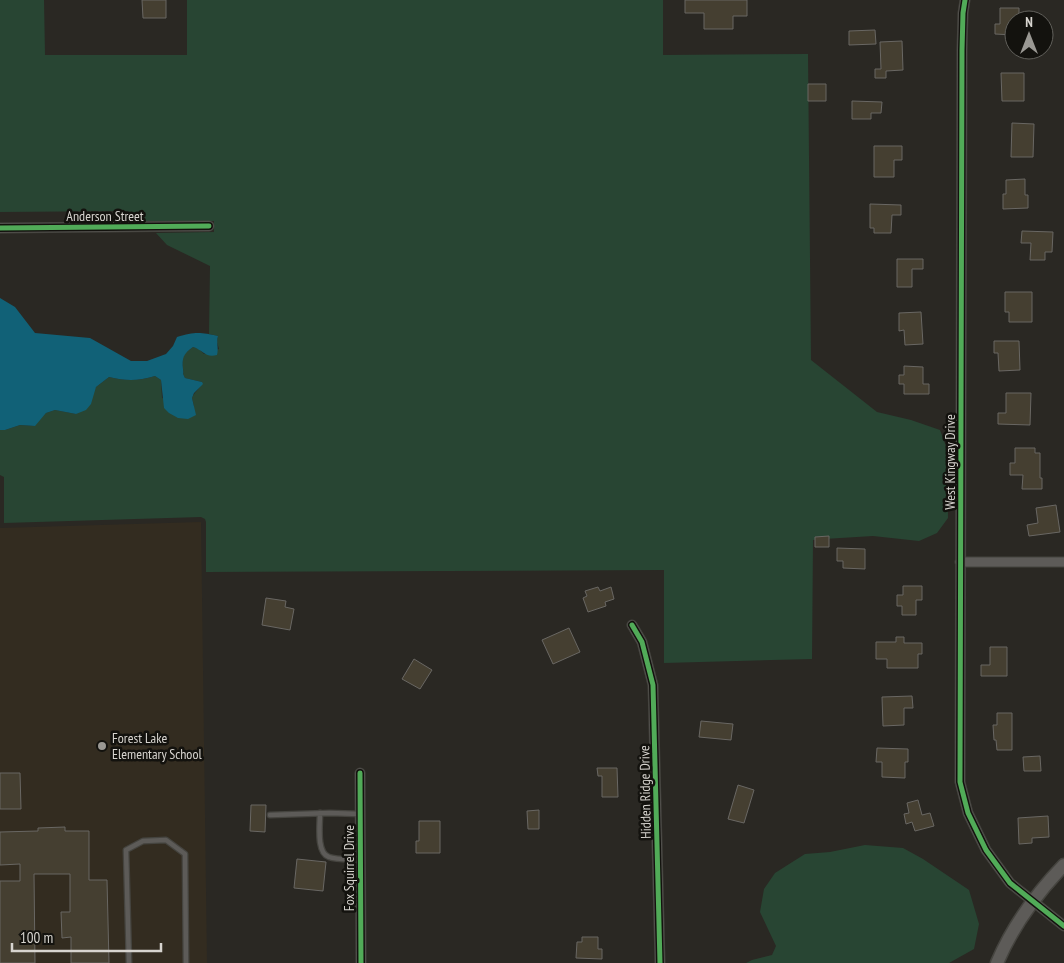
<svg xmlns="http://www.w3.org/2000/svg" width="1064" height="963" viewBox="0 0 1064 963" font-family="'PT Sans Narrow',sans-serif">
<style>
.built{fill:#332c20}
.green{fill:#284533}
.water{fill:#116177}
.building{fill:#453f31;stroke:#696763}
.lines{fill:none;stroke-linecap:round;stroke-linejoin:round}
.service-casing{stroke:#45443f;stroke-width:7}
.minor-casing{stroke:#45443f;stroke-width:11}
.secondary-casing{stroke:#45443f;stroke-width:15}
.service{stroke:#5d5b58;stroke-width:4.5}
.minor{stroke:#5d5b58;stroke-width:9}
.secondary{stroke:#5d5b58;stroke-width:12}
.cycleway-casing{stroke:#13120e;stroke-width:8}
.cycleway{stroke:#51ab58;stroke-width:5}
.poi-dot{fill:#9a9893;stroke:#13120e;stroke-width:2}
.labels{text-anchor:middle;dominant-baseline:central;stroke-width:5;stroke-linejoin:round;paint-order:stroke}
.street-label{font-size:14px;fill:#d7d4cf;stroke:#13120e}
.poi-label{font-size:14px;fill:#d7d4cf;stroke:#13120e;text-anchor:start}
</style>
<rect width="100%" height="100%" fill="#2a2823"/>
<path class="built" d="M201 522 207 963H0V528Z"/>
<path class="green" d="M0 0H44L45 55H187V0H663V55L808 54 811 360 877 412 911 420 940 430 947 449 948 518 937 533 919 541 873 536 824 539 813 540 812 659 664 663V570L206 572V522L205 519 201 517 4 523V477L0 475V430H5L20 425 34 426 46 413 55 410 76 414 96 387 109 377C125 381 139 381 155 376L161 380 162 398 194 406 192 398C195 391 200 389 202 382L185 378C182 371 184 377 183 369 182 357 182 354 193 347L199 349 204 354 219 349 217 342 218 336 209 334 210 266 167 245 156 233 214 232V221H143L127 211 0 212Z
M865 845 903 848 923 859 969 890 979 924 974 949 949 963H746L752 960 772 955 776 946 760 912 764 889 775 873 805 854 830 852Z"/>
<path class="water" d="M0 298 15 307 35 333 90 338 131 361H147L166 354 173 346 177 337C194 332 200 332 218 336 216 343 219 348 217 355 205 358 203 350 193 347 183 354 182 358 183 369 184 377 182 371 185 378L202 382 203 384 194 393 192 398 196 415 188 419 178 418 169 413 164 408 161 380 155 376C138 381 126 381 109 377L96 387 91 404 86 410 76 414 55 410 46 413 35 426 20 425 5 430H0Z"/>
<path class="building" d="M142 0H166V18H143Z
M685 0H747V16H733V29H704V13H685Z
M1000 8H1019V20H1014V35L995 34V24H1000Z
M875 30 876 44 849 45V31Z
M902 41 903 70 886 71V78H875V69H881L880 42Z
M1001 73H1024V101H1002Z
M808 84H826V101H808Z
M852 101 882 102 881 113H871V119H852Z
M1012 123 1034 124 1033 157H1011Z
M874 146H902V160H894V177H874Z
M1025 179V195H1028V208L1003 209V194H1006V180Z
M870 204 901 205V215H892L891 233H874V228H870Z
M1022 231 1053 232 1052 252H1045V260H1030L1031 243H1021Z
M897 259H923V269H912V287H897Z
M1005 292H1032V322H1009V312H1005Z
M921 312 923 344 905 345 904 330 899 331V313Z
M994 341H1019L1020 370 999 371 998 353H994Z
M904 366 923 367V384H929V394H904V384H899V375H904Z
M1006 393H1031L1030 425 998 424V413H1006Z
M1015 448H1035V453H1040V478H1042V489H1022L1023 475H1010V463H1015Z
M1056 505 1060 532 1029 536 1027 525 1038 523 1036 508Z
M829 536V547H815V537Z
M837 548 865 549V569L843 568V561H837Z
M903 586H922V600H916V615H902V606H897V595H903Z
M598 587 600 591 611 587 614 599 605 602 606 606 588 612 583 598 587 596 585 591Z
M266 598 286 601 285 607 294 609 290 630 262 625Z
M569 628 580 652 553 664 542 640Z
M896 637H904V643H922V654H918V668H887V659H876V642H896Z
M990 647H1007V676H981V665H990Z
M414 659 432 670 420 689 402 679Z
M912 696 913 708H904V725L883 726 882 697Z
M997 713H1012V750H997L996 740H994L993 725H997Z
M701 721 733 724 731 740 699 737Z
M877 748 908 749V762H905V778L882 777V762H876Z
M1040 756 1041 771H1024L1023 757Z
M597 768H617L618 797H602V776H598Z
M0 773H20L21 809H0Z
M738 785 754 790 744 823 728 819Z
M918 800 922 815 930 813 934 826 915 831 912 822 906 824 904 814 909 813 907 803Z
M251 805H266L265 832 250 831Z
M539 810V829H528L527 811Z
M1048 816 1049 837 1032 838V843L1019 844 1018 818Z
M419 821H440V853H416V841H419Z
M65 827V831H89V880H107L109 963H71V937L62 938 61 912H70V874H34L35 963H0V881H20V864L0 865V832L38 831V828Z
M297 859 326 862 323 891 294 888Z
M582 937H598V949H602V959L576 958 577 942H582Z"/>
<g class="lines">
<g class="service-casing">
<path id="service" d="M320 813C320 824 316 853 329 857 337 860 352 859 361 860
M270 815 330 813 360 814
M129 963 126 850 143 841 166 840 185 854 186 963"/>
</g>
<g class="minor-casing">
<path id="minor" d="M965 0 963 13 962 50 960 782 968 813 986 850 1010 883 1064 926
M0 228 209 226
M960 562H1064
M632 625 642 642 653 685 660 963
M360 773 361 963"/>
</g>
<g class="secondary-casing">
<path id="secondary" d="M997 963C1013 925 1035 895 1064 865"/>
</g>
<use href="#service" class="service"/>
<use href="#minor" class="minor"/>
<use href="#secondary" class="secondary"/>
<g class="cycleway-casing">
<path id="cycleway" d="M965 0 963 13 962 50 960 782 968 813 986 850 1010 883 1064 926
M0 228 209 226
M632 625 642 642 653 685 660 963
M360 773 361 963"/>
</g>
<use href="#cycleway" class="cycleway"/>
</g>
<circle class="poi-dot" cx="102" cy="746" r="5"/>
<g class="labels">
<g class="street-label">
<text x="105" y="216">Anderson Street</text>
<text transform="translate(950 462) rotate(-90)">West Kingway Drive</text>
<text transform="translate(645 792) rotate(-91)">Hidden Ridge Drive</text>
<text transform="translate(349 868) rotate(-90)">Fox Squirrel Drive</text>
</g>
<g class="poi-label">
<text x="112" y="738">Forest Lake<tspan x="112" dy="16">Elementary School</tspan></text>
</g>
</g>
<g transform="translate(1029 35)"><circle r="24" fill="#13120e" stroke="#61605b"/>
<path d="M0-4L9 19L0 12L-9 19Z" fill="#9a9893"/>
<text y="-8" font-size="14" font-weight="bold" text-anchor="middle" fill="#d7d4cf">N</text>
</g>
<path d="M12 943v8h149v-8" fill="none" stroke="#d7d4cf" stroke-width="2.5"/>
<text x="20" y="943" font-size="15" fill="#d7d4cf" stroke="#13120e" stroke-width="4" paint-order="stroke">100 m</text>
</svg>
